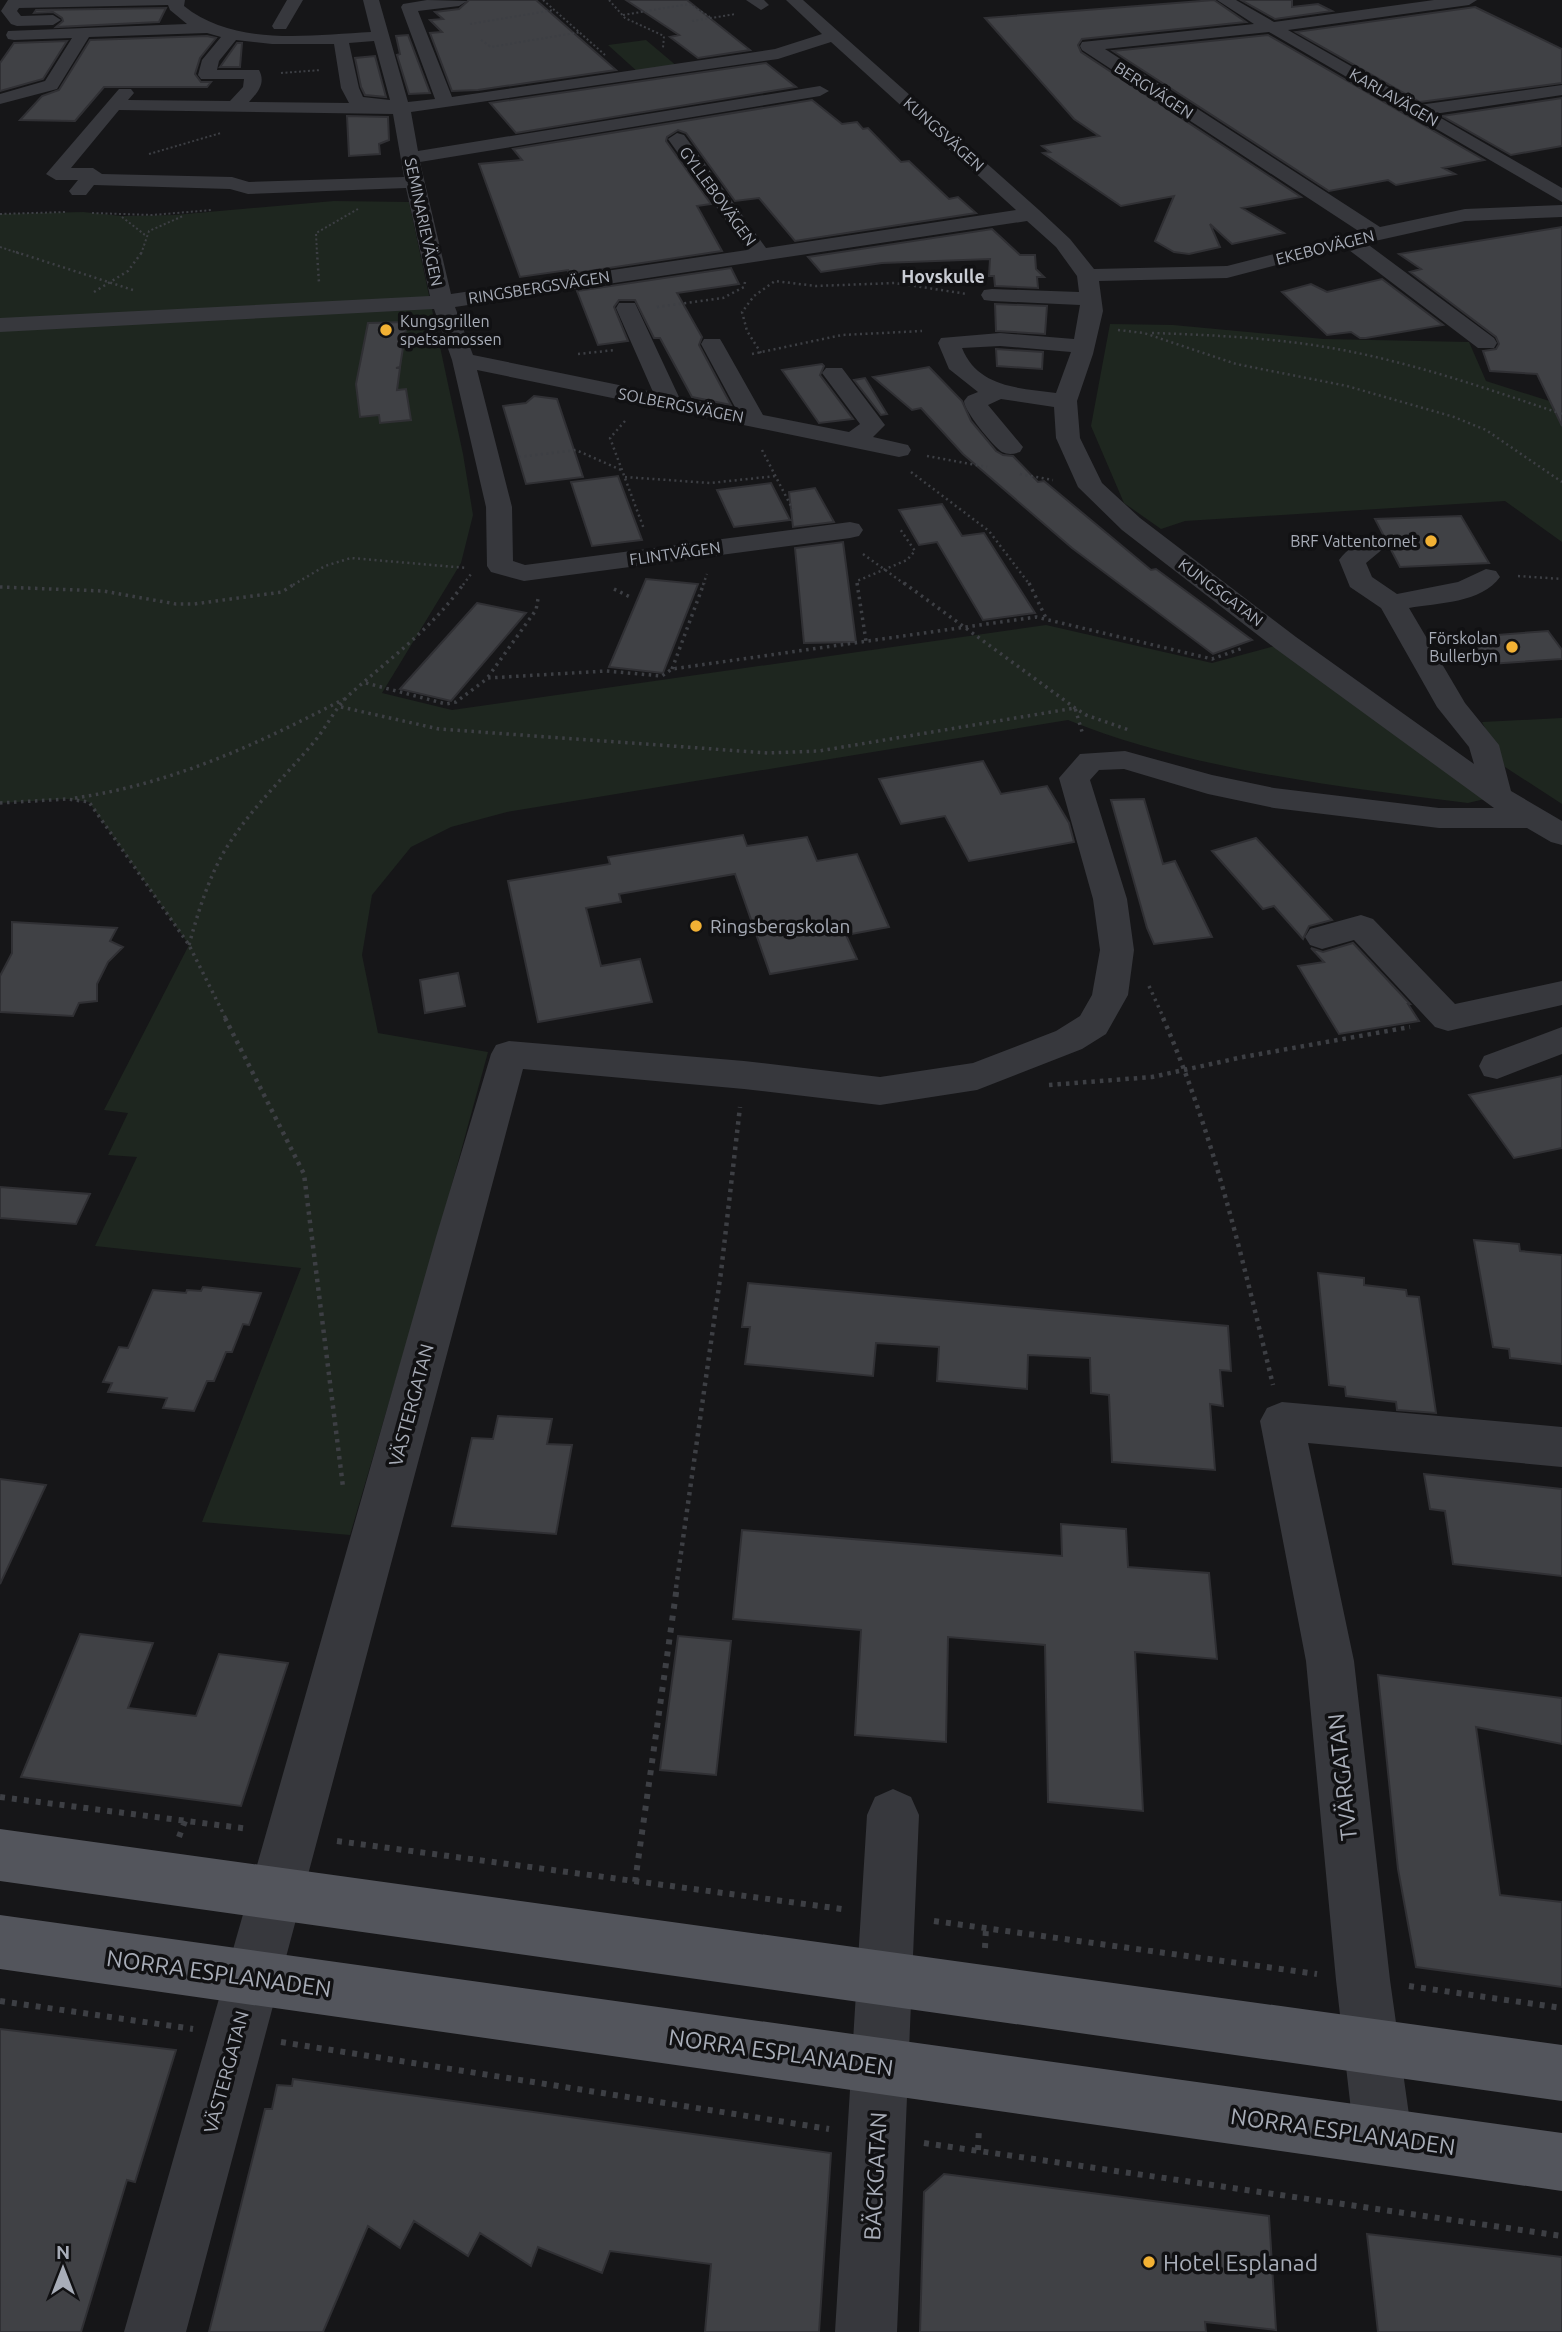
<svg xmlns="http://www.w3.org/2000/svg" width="1562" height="2332" viewBox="0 0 1562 2332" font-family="Ubuntu,sans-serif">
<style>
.green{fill:#1e261f}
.building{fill:#404145;stroke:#303034;stroke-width:2}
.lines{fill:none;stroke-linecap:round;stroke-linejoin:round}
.path-far4{stroke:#3d3f44;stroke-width:2;stroke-dasharray:2 2.5;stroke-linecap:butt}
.path-far3{stroke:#3d3f44;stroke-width:2.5;stroke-dasharray:2 3.5;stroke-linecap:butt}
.path-far2{stroke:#3d3f44;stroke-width:3.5;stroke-dasharray:2.5 4.5;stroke-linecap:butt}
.path-far1{stroke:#3d3f44;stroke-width:4.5;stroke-dasharray:3.5 5;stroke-linecap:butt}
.path{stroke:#3d3f44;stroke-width:6;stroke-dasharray:5 7;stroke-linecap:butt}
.minor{fill:#37383d;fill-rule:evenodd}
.major{fill:#53555c;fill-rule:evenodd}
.poi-dot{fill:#f2b134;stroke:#111113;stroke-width:2.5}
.labels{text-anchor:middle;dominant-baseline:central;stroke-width:7;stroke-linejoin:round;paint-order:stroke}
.far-street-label{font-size:16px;fill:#a8adb8;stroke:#111113}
.far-poi-label{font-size:16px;fill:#a8adb8;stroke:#111113;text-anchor:end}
.far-neighbourhood-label{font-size:18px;font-weight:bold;fill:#c9ccd4;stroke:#111113}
.poi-label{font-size:19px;fill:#a8adb8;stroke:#111113;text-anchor:start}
.street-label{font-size:19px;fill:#a8adb8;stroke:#111113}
.near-street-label{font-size:23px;fill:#a8adb8;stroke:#111113}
.near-poi-label{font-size:23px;fill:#a8adb8;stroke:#111113;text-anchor:start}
</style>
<rect width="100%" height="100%" fill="#161618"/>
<path class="green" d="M646 40 678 67 639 73 608 45Z
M334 201 409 202 463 454 473 515 461 563 382 693 452 710 1046 625 1212 663 1286 643 1497 796 1468 803C1338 787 1189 769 1068 720L507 812 451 827 411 847 372 895 362 955 378 1033 488 1052 437 1239 350 1535 202 1522 301 1268 95 1246 137 1157 108 1155 128 1113 104 1110 189 945 89 802 67 799 0 803V214L83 212 122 216 174 215Z
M1110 324 1173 325 1324 339 1469 342 1486 381 1562 405V542L1505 501 1185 521 1161 529 1124 503 1091 426Z
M1562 718V804L1505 767 1482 722Z"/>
<path class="building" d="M469 0H536L616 70 478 90 452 91 430 33 442 32 430 20 443 19 435 12 459 9Z
M626 0H687L750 50 698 58 670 37 679 35Z
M1214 0 1246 22 1082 39 1078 45 1081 52 1301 197 1242 208 1284 233 1232 244 1210 224 1220 247 1189 254 1174 252 1155 241 1174 196 1121 206 1043 153 1050 152 1042 146 1099 136 1074 119 985 18Z
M1241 0H1292V7L1318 4 1332 11 1275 19Z
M1475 7 1562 49V83L1420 102 1296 32Z
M166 8 159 22 56 27 63 21 62 18 53 12 34 13 36 10Z
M408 35 430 93 409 94 397 55 400 54 396 36Z
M1268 35 1484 160 1443 168 1455 174 1396 185 1388 180 1329 191 1113 51Z
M207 36 216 38 200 58 195 74 201 82H211L207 87H104L75 121 20 120 42 96 59 90 90 40Z
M67 41 43 79 0 91V63L14 43Z
M237 43H242L240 67H220Z
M375 56 386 97 365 95 361 87 355 58Z
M766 63 796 87 516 133 490 103Z
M1562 98V146L1511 155 1442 116Z
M812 100 842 124 857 122 863 129 868 128 901 162 909 161 949 199 958 197 976 213 795 241 759 198 735 201 686 133 678 130 667 137 666 141 711 204 697 206 722 251 569 274 568 270 520 277 479 164 522 160 513 149Z
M347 116 388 117 389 140 379 144 380 154 349 156Z
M1562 227V426L1537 374 1490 371 1483 351 1496 349 1499 344 1496 337 1410 272 1421 269 1399 254Z
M992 229 1020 255H1035L1036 269 1044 277H1037L1038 288 995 286 994 276H989L990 259 882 263 821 272 808 257Z
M731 268 739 284 677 293 702 337 699 345 731 405 692 397 660 338H654L635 300H619L614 307 628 341 598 345 577 291Z
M1382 279 1443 325 1366 338H1360L1351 332 1327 335 1282 292 1311 284 1327 292Z
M995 304 1047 306 1045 334 996 331Z
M407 322 400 367 396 368H400L397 390 406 389 411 420 380 423 379 415 360 417 356 384 368 323Z
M996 349 1043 352 1042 369 997 366Z
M822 364 824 366 820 375 853 419 819 423 782 370Z
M929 367 962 401 971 421 996 451 1003 455 1013 456 1038 482 1044 481 1151 570 1156 569 1252 640 1213 654 1072 548 963 454 921 408 912 410 873 377Z
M865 378 887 414 881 415 854 380Z
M534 396 557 399 583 477 526 484 503 406 526 403Z
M618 476 642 540 592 546 571 482Z
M771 483 790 520 734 527 717 490Z
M815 488 834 522 793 527 789 492Z
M942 504 962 536 984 533 1035 613 983 620 937 542 919 545 899 510Z
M1461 516 1489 563 1400 567 1375 519Z
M843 542 856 642 804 643 795 548Z
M646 579 698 584 663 673 609 667Z
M477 603 526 613 451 701 400 689Z
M1548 631 1562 650V659L1489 664 1470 637Z
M983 761 1001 794 1047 786 1069 823 1074 842 969 861 945 816 901 824 879 779Z
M1144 799 1163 864 1175 861 1212 937 1154 944 1147 928 1111 800Z
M743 835 747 846 807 837 817 861 857 854 889 927 846 935 857 959 770 974 735 874 619 894 621 902 586 908 601 966 640 959 652 1002 538 1022 508 881 610 864 608 857Z
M1256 838 1332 920 1309 926 1303 939 1274 906 1263 909 1212 851Z
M12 922 117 928 110 941 123 947 108 962 97 984V1001L79 1003 73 1016 0 1012V976L12 953Z
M1353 943 1410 1004H1408L1419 1021 1339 1034 1298 966 1324 962 1311 948 1323 952Z
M458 973 465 1006 425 1013 420 980Z
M1562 1076V1148L1514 1158 1469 1095Z
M0 1187 90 1194 76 1224 0 1218Z
M1474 1240 1519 1244 1520 1251 1562 1255V1364L1510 1358 1509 1349 1493 1347Z
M1318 1273 1364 1278V1285L1406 1290 1407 1296 1419 1297 1436 1413 1397 1410 1396 1402 1346 1396 1345 1387 1329 1385Z
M748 1283 1228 1326 1231 1371 1220 1370 1223 1406 1210 1404 1215 1470 1112 1462 1109 1395 1091 1393 1090 1358 1028 1355 1027 1389 937 1381 939 1347 876 1343 873 1376 745 1364 750 1327H742Z
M203 1287 261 1293 249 1325 243 1324 232 1352H226L214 1381H207L194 1411 163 1408 167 1398 108 1392 112 1383 103 1382 119 1347 128 1348 153 1290 186 1293 187 1290 201 1291Z
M498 1416 552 1419 547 1444 572 1445 556 1534 452 1526 472 1438 493 1439Z
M1424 1474 1562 1489V1576L1453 1564 1445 1511 1430 1509Z
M0 1479 46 1485 0 1584Z
M1061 1524 1126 1529 1128 1567 1209 1573 1217 1659 1135 1652 1143 1811 1048 1802 1045 1645 948 1637 946 1742 855 1735 861 1630 733 1619 742 1530 1062 1556Z
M80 1634 153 1643 128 1708 196 1716 219 1654 288 1663 241 1806 21 1777Z
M678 1636 731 1641 716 1775 660 1770Z
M1378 1675 1562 1698V1744L1476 1727 1500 1895 1562 1902V1987L1416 1967 1398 1869Z
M0 2029 176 2050 135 2182 127 2180 81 2332H0Z
M293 2079 831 2153 819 2332H705L711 2264 610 2251 602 2273 538 2247 531 2266 480 2233 468 2256 414 2221 400 2248 368 2226 323 2332H209L265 2109H272L277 2085 292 2086Z
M944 2174 1269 2216 1276 2330 1205 2322 1206 2332H920L924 2192Z
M1367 2234 1562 2257V2332H1378Z"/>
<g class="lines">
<path class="path-far4" d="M543 0 605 55
M609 0 625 18 664 36 663 48
M623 15 689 4 710 17
M692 21 736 14
M470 24 554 10
M481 40 491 47 581 32
M281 73 321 70
M149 154 221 133
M92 213 152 215 212 210
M0 214 66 212
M122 217 145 235
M0 247 21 254
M141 254 149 231 183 216
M317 254 316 233 358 209"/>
<path class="path-far3" d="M16 252 136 291
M317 252 319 283
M94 292 128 271 142 252
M657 307 723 298 744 287 745 282
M1118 330 1144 333 1236 364 1347 386 1454 417 1486 430 1562 482
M1152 333C1214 335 1276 338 1337 349 1414 363 1488 389 1562 414
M761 353 747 331 742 312 754 296 775 281 816 286 895 283 967 294
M578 354 615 350
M752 354 842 335 922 331
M625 421 610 438 644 529
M762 450 793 510
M927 456 987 467
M519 457 576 450 621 470
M911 472 989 531 1030 585
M1020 474 1053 480
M625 477 710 483 776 476
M863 554 906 585
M1518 576 1562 579
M293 585 325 566 351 558 467 568
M463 585 471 574
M703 585 707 574
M858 585 857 581 907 560 915 551 900 529"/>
<path class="path-far2" d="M857 583 866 641
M904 583 1075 708 1086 715 1129 730
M1029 583 1046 618
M0 587 103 591 176 604H194L282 592 296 583
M614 589 630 597
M672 669 704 583
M488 677 536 610 538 599
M366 683 446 704 456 702 488 678 606 671 662 676 672 669 1036 617 1212 659 1243 648
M341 707 439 729 768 753 819 751 1075 708 1083 735
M75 798C172 784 258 744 344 699
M0 803 67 799 89 802 189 945 226 1019
M189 945C197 916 206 886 220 859 243 816 282 780 314 742 326 728 335 708 349 695 389 659 433 628 464 583
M1149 986 1164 1019"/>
<path class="path-far1" d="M225 1018 304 1174 343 1487
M1163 1018C1214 1134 1243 1262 1273 1385
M1049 1085 1152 1077 1243 1057 1410 1027
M676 1588 721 1272 740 1107"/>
<path class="path" d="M0 1797 249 1829
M179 1837 185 1821
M337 1841 842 1909
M635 1882 677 1586
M934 1921 1317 1974
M985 1948 986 1927
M1409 1986 1562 2008
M0 2001 193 2029
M281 2042 829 2129
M924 2143 1562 2236
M978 2150 979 2128"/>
<path class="minor" d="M8 0H185L184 6C235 47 310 35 371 32L363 0H379L408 102 435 99 401 7 403 4 427 0 467 1 459 6 418 11 452 97 775 49 822 34 786 0H803L1039 210 1070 239 1094 269 1227 266 1360 232 1082 50 1080 46 1082 42 1254 24 1217 0H1236L1274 22 1434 0H1477L1469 5 1288 30 1419 105 1562 85V95L1434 114 1562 188V202L1269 32 1105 49 1380 227 1465 209 1562 205V217L1465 221 1366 243 1494 338 1497 343 1494 348H1478L1345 247 1227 278 1099 281 1103 311 1093 354 1077 401 1080 438 1102 483 1140 518 1296 637 1474 764 1469 747 1437 707 1381 608 1350 587 1339 560C1348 547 1365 539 1380 542L1384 548 1366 563 1372 577 1397 594 1458 582 1486 569 1496 571 1500 577C1482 603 1437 603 1409 608L1465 703 1499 745 1511 791 1562 821V845L1551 842 1527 828H1439L1274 808 1208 794 1124 769 1099 770 1090 780 1127 899 1134 950 1128 995 1106 1034 1082 1049 977 1090 880 1105 744 1089 523 1069 186 2332H124L436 1237 491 1054 496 1045 509 1041 744 1061 880 1077 973 1063 1056 1031 1080 1016 1092 995 1100 950 1093 899 1059 778 1080 754 1125 751 1212 775 1274 788 1439 808H1494L1276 649 1122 530 1078 487 1056 438 1054 407 1001 399 988 405 1023 447 1020 452C1014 454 1008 455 1002 452 993 446 964 411 964 401L968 396 978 392 949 369 938 343 941 338 1000 333 1074 339 1080 305 992 301 984 300 981 295 984 290 992 289 1079 292 1077 276 1056 247 1027 221 455 307 473 355 653 392 616 308 619 303H635L679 397 736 409 701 344 704 339H720L723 344 763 415 849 432 860 424 822 373 826 368H842L885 425 873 437 908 445 911 450 908 455 899 457 477 370 512 507 513 561 525 565 850 522 859 524 863 530 859 536 850 538 524 581 491 572 487 566 486 507 452 360 434 309 0 332V318L430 296 406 188 248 194 230 189 94 185 86 195H72L69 191 78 180H56L46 174 119 89H131L134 93 128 100 230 101 243 87 244 79H201L198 75 202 60 221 37 207 33 89 37 57 89 0 104V94L45 81 72 38 14 40 8 39 6 35 8 31 187 24 170 10 168 5 19 8 17 11 21 16 53 15 61 20 53 25 17 26 11 24 1 11ZM236 40 272 44H334L341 88 349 103 249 102C258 92 266 83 259 70H217L219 61ZM374 41 390 100 363 97 359 88 349 43ZM831 42 1016 210 766 248 684 135 677 133 668 139 747 250 451 294 420 162 820 96 829 91 820 86 418 151 411 112 778 59ZM119 110 393 114 404 177 249 182 232 177 102 174 93 168H71ZM1000 346 1071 352 1056 393C1020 388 978 388 962 348Z
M287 0H303L286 29H274L272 26Z
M746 0H764L769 5 761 10Z
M1361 915 1373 919 1455 1004 1562 981V1005L1448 1031 1435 1027 1354 940 1322 949 1310 945 1305 937 1310 929Z
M1562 1027V1054L1497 1079 1484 1076 1479 1066 1484 1056Z
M1282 1402 1562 1427V1467L1308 1443 1354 1661 1390 1980 1412 2136 1403 2156 1383 2165 1363 2156 1354 2136 1336 1980 1306 1661 1260 1421 1267 1408Z
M893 1789 911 1797 919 1815 897 2332H835L867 1815 875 1797Z"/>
<path class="major" d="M0 1829 1562 2045V2101L0 1881Z
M0 1915 1562 2133V2191L0 1969Z"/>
</g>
<g class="poi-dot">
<circle cx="386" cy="330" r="7"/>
<circle cx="1431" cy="541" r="7"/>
<circle cx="1512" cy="647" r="7"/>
<circle cx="696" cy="926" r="7"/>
<circle cx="1149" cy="2262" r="7"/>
</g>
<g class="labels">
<g class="far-street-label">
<text transform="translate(1154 90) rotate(33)">BERGVÄGEN</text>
<text transform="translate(1394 97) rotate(30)">KARLAVÄGEN</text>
<text transform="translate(944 134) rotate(42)">KUNGSVÄGEN</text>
<text transform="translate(718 196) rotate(54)">GYLLEBOVÄGEN</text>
<text transform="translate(424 222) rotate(78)">SEMINARIEVÄGEN</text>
<text transform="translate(1325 247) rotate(-14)">EKEBOVÄGEN</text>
<text transform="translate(539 287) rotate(-9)">RINGSBERGSVÄGEN</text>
<text transform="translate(681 405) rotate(11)">SOLBERGSVÄGEN</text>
<text transform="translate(675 553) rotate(-8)">FLINTVÄGEN</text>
<text transform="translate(1221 592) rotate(37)">KUNGSGATAN</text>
</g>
<g class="far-poi-label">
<text x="400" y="321" text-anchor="start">Kungsgrillen<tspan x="400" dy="18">spetsamossen</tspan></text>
<text x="1417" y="541">BRF Vattentornet</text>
<text x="1498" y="638">Förskolan<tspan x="1498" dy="18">Bullerbyn</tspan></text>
</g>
<g class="far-neighbourhood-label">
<text x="943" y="276">Hovskulle</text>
</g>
<g class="poi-label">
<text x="710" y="926">Ringsbergskolan</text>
</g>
<g class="street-label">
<text transform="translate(411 1405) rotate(-75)">VÄSTERGATAN</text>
<text transform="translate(226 2072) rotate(-75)">VÄSTERGATAN</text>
</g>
<g class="near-street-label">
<text transform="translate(1342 1777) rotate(-96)">TVÄRGATAN</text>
<text transform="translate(219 1973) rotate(8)">NORRA ESPLANADEN</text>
<text transform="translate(781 2052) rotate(8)">NORRA ESPLANADEN</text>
<text transform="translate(1343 2131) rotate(8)">NORRA ESPLANADEN</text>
<text transform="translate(875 2176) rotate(-87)">BÄCKGATAN</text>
</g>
<g class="near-poi-label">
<text x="1163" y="2262">Hotel Esplanad</text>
</g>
</g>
<g transform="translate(63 2269)" stroke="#111113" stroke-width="5" paint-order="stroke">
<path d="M0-5L12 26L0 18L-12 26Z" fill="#a8adb8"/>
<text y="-10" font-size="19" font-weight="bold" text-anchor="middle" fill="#a8adb8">N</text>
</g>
</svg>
